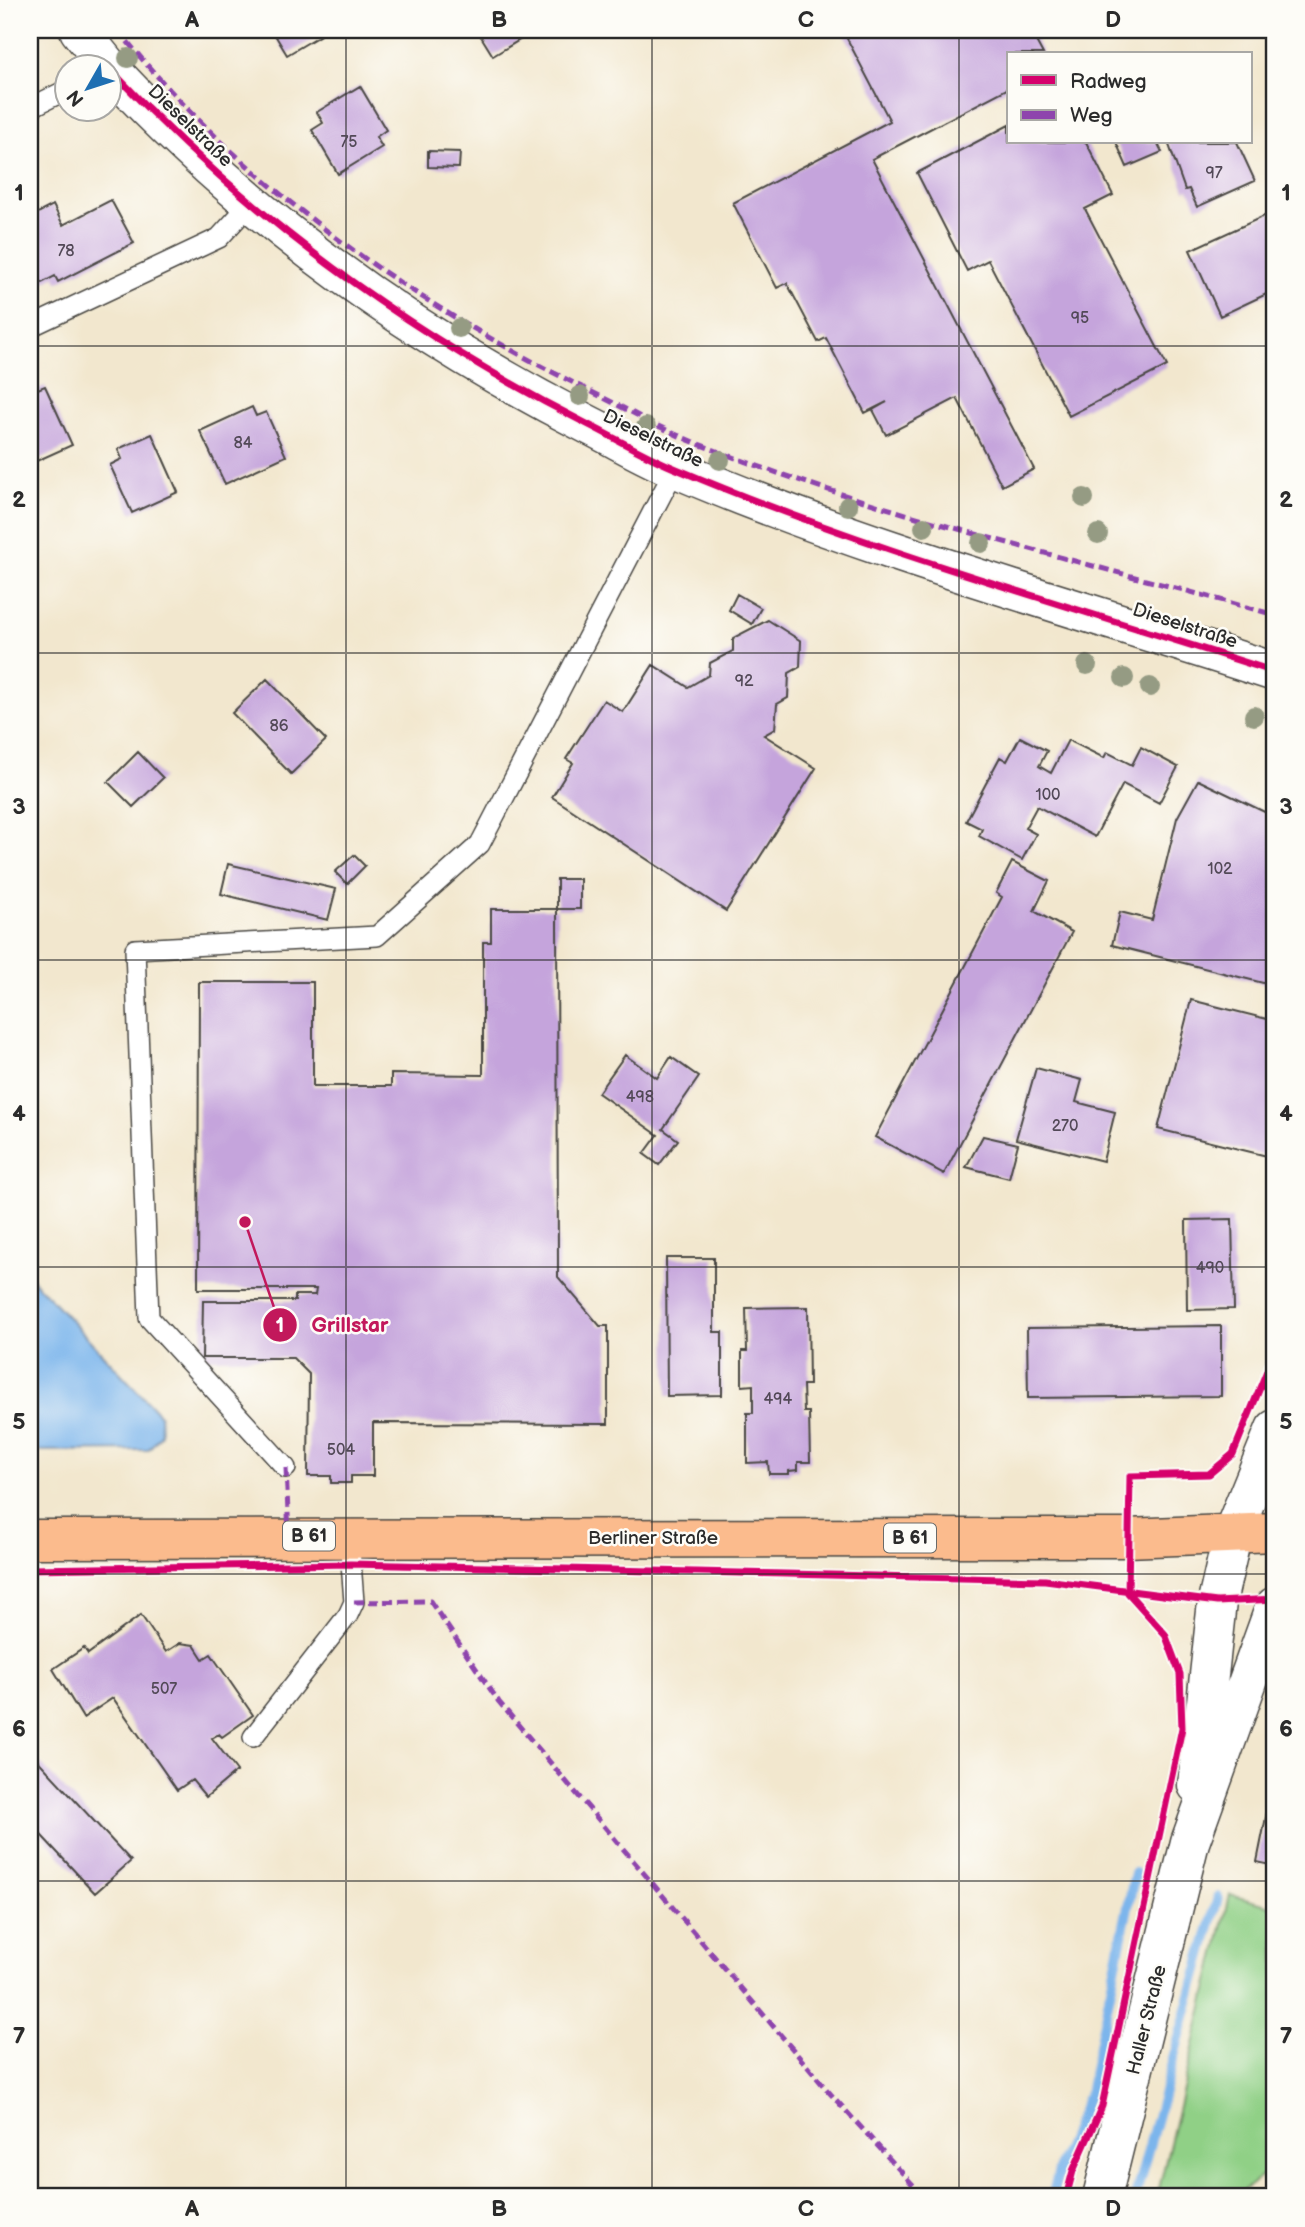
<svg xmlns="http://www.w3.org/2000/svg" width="1305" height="2227" viewBox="0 0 1305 2227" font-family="'Balsamiq Sans',sans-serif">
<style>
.green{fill:#90d086;stroke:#5e7e58;stroke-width:2}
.water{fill:#7bb5ec;stroke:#53708c;stroke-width:2}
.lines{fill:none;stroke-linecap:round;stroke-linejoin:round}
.stream{stroke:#7bb5ec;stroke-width:10}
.building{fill:#c5a4dc}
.service-casing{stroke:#494743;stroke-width:22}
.minor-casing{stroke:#494743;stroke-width:41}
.tertiary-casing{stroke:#494743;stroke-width:41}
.primary-casing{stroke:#494743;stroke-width:41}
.service{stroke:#fff;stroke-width:19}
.minor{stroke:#fff;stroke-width:38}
.tertiary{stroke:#fff;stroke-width:38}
.primary{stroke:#fbbb8d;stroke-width:38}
.quiet{stroke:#8e44ad;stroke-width:5;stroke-dasharray:10 5;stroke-linecap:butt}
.cycleway-casing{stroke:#fdfcf7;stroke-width:11}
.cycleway{stroke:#d6006c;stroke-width:7}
.tree{fill:#959b83}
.grid{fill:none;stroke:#2b2b2b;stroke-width:2;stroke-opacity:0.55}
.labels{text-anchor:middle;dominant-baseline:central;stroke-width:5;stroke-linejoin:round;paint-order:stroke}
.number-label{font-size:16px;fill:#524957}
.shield{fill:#fdfcf7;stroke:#6a6a68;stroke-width:2}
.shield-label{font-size:18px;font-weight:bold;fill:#2b2b2b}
.street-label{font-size:19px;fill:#2b2b2b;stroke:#fdfcf7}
.leader{fill:none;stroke:#c2185b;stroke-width:2.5}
.callout-dot{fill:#c2185b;stroke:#fdfcf7;stroke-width:2.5}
.mark-label{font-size:21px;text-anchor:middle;font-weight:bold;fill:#fff}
.callout-label{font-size:21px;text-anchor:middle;font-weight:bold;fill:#c2185b;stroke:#fdfcf7;stroke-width:5;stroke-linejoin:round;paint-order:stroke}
.neatline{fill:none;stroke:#2b2b2b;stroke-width:2.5}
.grid-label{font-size:23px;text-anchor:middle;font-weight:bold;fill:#2b2b2b}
</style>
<rect width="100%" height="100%" fill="#fdfcf7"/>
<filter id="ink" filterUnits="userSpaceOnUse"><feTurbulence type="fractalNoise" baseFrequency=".0143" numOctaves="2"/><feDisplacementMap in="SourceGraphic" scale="14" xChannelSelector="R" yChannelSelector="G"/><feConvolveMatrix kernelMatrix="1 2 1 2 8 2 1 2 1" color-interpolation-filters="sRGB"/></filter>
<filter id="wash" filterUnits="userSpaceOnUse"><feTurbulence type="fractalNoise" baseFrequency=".00686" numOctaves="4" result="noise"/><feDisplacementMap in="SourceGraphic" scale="28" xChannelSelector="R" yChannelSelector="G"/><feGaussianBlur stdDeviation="1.57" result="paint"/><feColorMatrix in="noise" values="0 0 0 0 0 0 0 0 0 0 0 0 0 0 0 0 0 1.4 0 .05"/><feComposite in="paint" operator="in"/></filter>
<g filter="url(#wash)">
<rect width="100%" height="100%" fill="#f2e7ce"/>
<path class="green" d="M1230 1895 1275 1907V2167L1234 2197H1157Z"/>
<path class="water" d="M30 1277 160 1415 161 1435 148 1450 30 1451Z"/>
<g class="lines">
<path class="stream" d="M1052 2197 1061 2163 1089 2094 1135 1873
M1135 2197 1218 1897"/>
</g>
<g id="blocks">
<path class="building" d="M272 30H329L287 55Z
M477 30H536L493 56Z
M847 30H1030L1043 54H1009V88L872 159 1034 469 1002 486 957 398 886 435 873 410 887 402 865 413 826 338 818 342 787 283 777 288 733 203 890 121 843 31Z
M360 86 386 130 376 137 382 147 338 174 312 130 323 123 317 112Z
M1009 125V142H1086L1113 195 1085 209 1167 366 1069 416 988 260 967 271 917 173Z
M1116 142H1157L1162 152 1127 167Z
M1168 142H1237L1255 181 1197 207 1189 189 1185 190Z
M428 151 460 152 459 168 428 167Z
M111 200 134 243 58 282 55 276 38 285 33 275 30 277V217L53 205 63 225Z
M1275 211V290L1220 316 1190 250Z
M45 386 72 445 30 464V392Z
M252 407 256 416 266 412 286 456 225 484 200 431Z
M152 434 178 492 132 513 110 465 122 459 118 449Z
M737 594 761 608 752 624 729 610Z
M768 620 801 641 800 667 789 673 788 698 777 704 775 729 764 735 816 768 726 911 552 797 573 763 566 759 604 700 623 712 653 665 688 687 709 675 710 663 733 651V638Z
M267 679 326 740 291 774 232 713Z
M1020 737 1047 751 1039 766 1051 773 1068 740 1104 758 1107 752 1132 765 1141 747 1178 767 1159 803 1123 784 1095 837 1037 806 1025 828 1036 834 1022 860 979 836 982 829 966 821 1000 757 1007 761Z
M138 752 163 778 133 807 108 782Z
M1198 780 1275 817V986L1112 945 1120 912 1152 920 1177 818Z
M354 855 365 866 347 884 335 872Z
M1012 862 1049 881 1034 911 1072 932 944 1174 875 1137 1002 897 996 893Z
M228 864 336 889 328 920 221 894Z
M557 879H580V909H557Z
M491 909H557L558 1277 600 1326H608V1424L373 1423V1476H351V1483H331V1476H308L309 1374 293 1358H202L203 1301H295V1295H315L316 1289H198L199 982H313V1086H391V1074L483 1075V942H491Z
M1191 1000 1275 1021V1158L1158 1129Z
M625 1055 657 1078 671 1057 699 1077 663 1129 678 1140 659 1165 644 1154 658 1135 598 1093Z
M1036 1068 1082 1080 1076 1102 1115 1112 1103 1161 1016 1139Z
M983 1136 1018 1144 1009 1178 966 1167Z
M1232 1219 1234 1309 1187 1310 1186 1220Z
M666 1258H714V1332H722V1395L667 1396Z
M808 1307 809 1385H803L804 1412H809L810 1462H798V1470L789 1471V1474H769L768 1462 747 1463V1413H753V1385L742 1386V1351H747L746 1308Z
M1221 1326V1396L1028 1398 1027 1328Z
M141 1615 166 1652 180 1643 194 1645 203 1659 211 1654 253 1715 222 1737 219 1734 212 1738 237 1771 206 1797 192 1780 177 1790 113 1698 83 1718 53 1669 84 1648 88 1654Z
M30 1752 131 1861 95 1893 30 1823Z
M1273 1782H1275V1866L1257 1862Z"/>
</g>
</g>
<g filter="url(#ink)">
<use href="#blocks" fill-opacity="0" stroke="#494743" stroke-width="2"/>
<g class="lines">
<g class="service-casing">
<path id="service" d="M30 108 66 90
M30 327 219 238 251 203
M286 1468 149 1318 135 949 377 936 480 844 675 469
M253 1737 348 1615 354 1602 349 1536"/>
</g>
<g class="minor-casing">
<path id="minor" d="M79 30 108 66
M108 67C246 215 409 334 589 425 619 440 648 458 679 470 872 552 1076 607 1275 672"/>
</g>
<g class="tertiary-casing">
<path id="tertiary" d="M1197 1785 1217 1602 1233 1532 1275 1429
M1102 2197 1190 1842 1275 1606"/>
</g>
<g class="primary-casing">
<path id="primary" d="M30 1539 1127 1538 1275 1532"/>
</g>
<use href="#service" class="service"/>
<use href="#minor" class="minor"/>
<use href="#tertiary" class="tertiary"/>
<use href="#primary" class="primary"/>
<path class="quiet" d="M118 30C245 189 419 308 600 396 632 412 663 430 696 443 883 516 1082 561 1275 615
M286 1468 289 1536
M354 1602 430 1601 499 1702 828 2091 924 2197"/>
<g class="cycleway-casing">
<path id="cycleway" d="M108 67C246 215 409 334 589 425 619 440 648 458 679 470 872 552 1076 607 1275 672
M30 1569 351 1564 1045 1580 1217 1602 1275 1599
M1066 2197 1073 2171 1102 2106 1182 1728 1180 1674 1165 1634 1128 1593 1130 1476 1209 1474 1233 1454 1275 1351"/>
</g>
<use href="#cycleway" class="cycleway"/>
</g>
<g class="tree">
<circle cx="128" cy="58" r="10"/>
<circle cx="459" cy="328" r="10"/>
<circle cx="580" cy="396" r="10"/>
<circle cx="646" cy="427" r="10"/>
<circle cx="720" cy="460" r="10"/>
<circle cx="1084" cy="498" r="10"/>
<circle cx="848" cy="506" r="10"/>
<circle cx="924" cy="527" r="10"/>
<circle cx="1098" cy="534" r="10"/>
<circle cx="981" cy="543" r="10"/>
<circle cx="1087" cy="665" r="10"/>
<circle cx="1124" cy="678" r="10"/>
<circle cx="1150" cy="687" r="10"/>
<circle cx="1254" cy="716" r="10"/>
</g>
</g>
<path class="grid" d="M346 30V2197M652 30V2197M959 30V2197M30 346H1275M30 653H1275M30 960H1275M30 1267H1275M30 1574H1275M30 1881H1275"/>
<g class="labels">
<g class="number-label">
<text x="349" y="142">75</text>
<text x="1214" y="173">97</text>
<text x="66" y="251">78</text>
<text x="1080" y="318">95</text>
<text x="243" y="443">84</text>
<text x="744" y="681">92</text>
<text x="279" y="726">86</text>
<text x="1048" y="795">100</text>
<text x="1220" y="869">102</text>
<text x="640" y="1097">498</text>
<text x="1065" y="1126">270</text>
<text x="1210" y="1268">490</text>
<text x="778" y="1399">494</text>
<text x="341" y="1450">504</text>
<text x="164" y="1689">507</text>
</g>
<g class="shield">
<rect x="283" y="1521.5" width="52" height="29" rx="5"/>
<rect x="884" y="1523.5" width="52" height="29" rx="5"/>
</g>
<g class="shield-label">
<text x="309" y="1536">B 61</text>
<text x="910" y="1538">B 61</text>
</g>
<g class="street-label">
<text transform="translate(190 126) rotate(44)">Dieselstraße</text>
<text transform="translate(653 439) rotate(26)">Dieselstraße</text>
<text transform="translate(1185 626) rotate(18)">Dieselstraße</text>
<text x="653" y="1538">Berliner Straße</text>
<text transform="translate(1147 2020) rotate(-76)">Haller Straße</text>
</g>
</g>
<path class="leader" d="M245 1222L280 1325"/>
<g class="callout-dot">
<circle cx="245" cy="1222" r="7"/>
<circle cx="280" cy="1325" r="18"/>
</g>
<g class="mark-label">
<text x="280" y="1332">1</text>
</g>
<g class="callout-label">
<text x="350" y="1332">Grillstar</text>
</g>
<rect width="1305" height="2227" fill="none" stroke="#fdfcf7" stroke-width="77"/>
<rect x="1007" y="52" width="245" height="91" fill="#fdfcf7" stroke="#a9a8a5" stroke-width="2"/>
<rect x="1021" y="75" width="35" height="10" fill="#d6006c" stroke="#a9a8a5" stroke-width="2"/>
<text x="1070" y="88" font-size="21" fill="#2b2b2b">Radweg</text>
<rect x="1021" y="110" width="35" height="10" fill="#8e44ad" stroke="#a9a8a5" stroke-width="2"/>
<text x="1070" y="122" font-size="21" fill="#2b2b2b">Weg</text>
<g transform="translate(88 88) rotate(231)"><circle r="33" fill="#fdfcf7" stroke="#a9a8a5" stroke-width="2"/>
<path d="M0-5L12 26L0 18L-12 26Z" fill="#1f6fb2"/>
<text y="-10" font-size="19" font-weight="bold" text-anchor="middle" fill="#2b2b2b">N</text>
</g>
<rect x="38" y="38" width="1228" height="2150" class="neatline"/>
<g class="grid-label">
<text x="192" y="27">A</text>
<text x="499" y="27">B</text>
<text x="806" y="27">C</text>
<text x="1113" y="27">D</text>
<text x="19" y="200">1</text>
<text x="1286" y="200">1</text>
<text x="19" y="507">2</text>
<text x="1286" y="507">2</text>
<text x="19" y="814">3</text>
<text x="1286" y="814">3</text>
<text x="19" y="1121">4</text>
<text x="1286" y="1121">4</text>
<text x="19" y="1429">5</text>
<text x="1286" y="1429">5</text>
<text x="19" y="1736">6</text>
<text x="1286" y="1736">6</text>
<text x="19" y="2043">7</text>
<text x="1286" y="2043">7</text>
<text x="192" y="2216">A</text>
<text x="499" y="2216">B</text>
<text x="806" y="2216">C</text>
<text x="1113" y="2216">D</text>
</g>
</svg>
